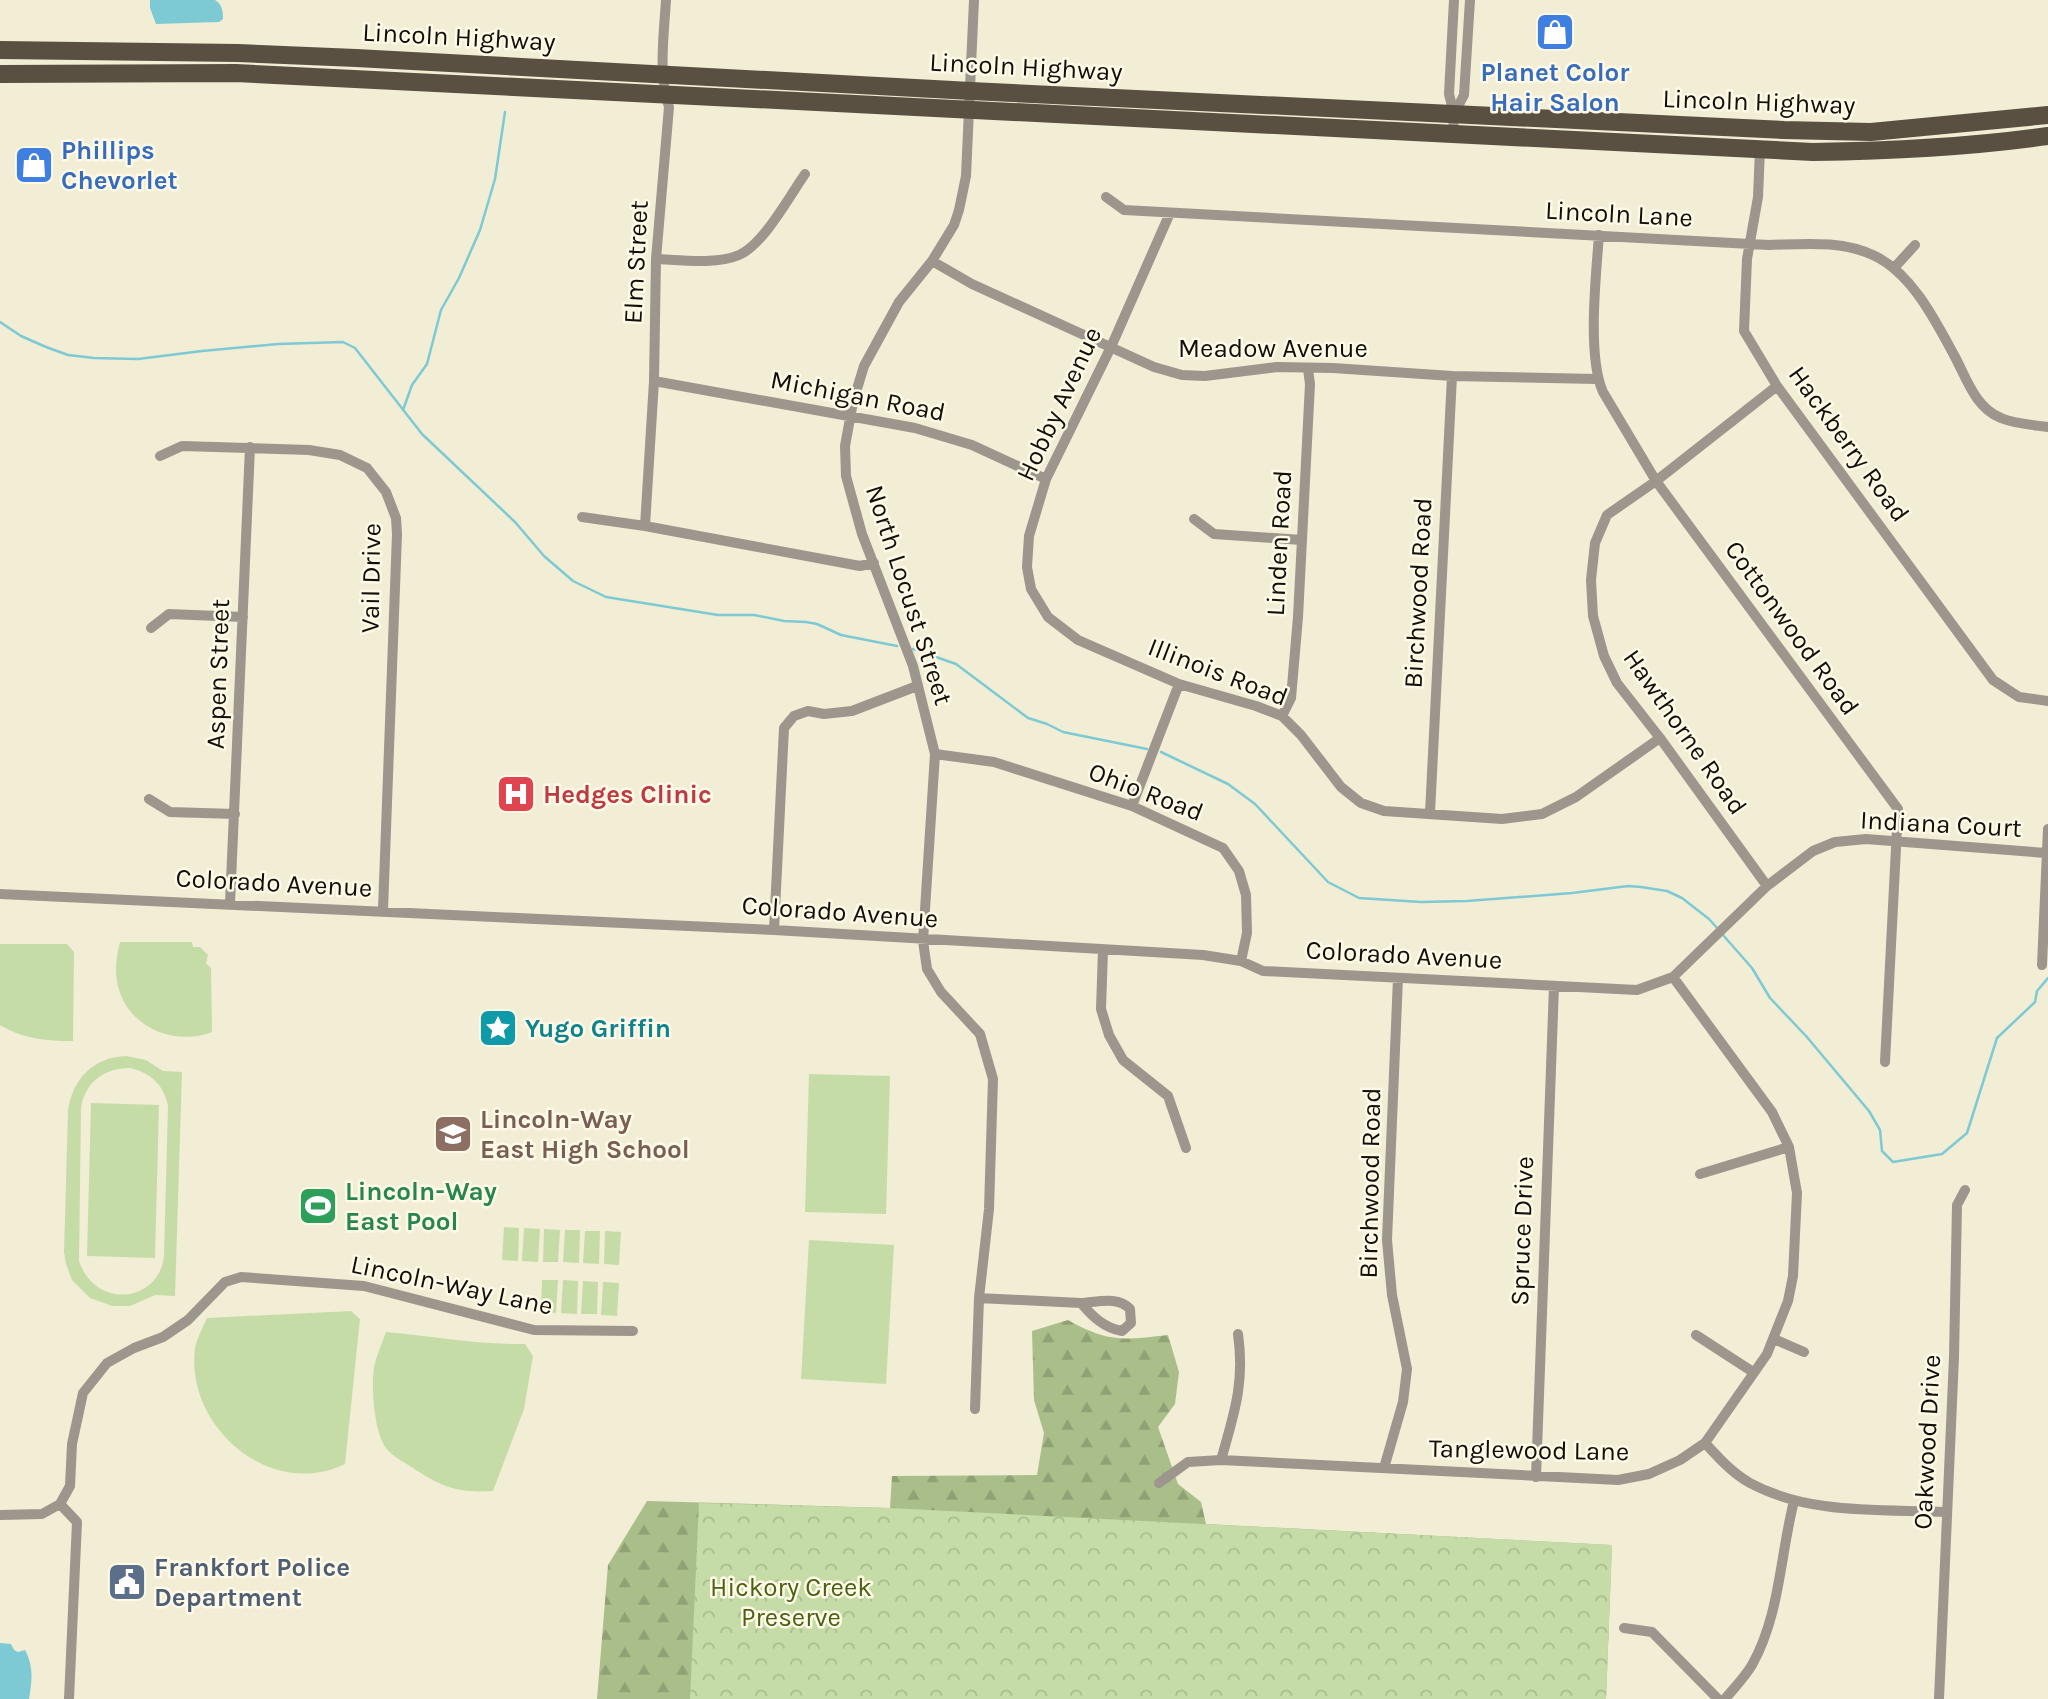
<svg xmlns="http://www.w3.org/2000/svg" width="2048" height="1699" viewBox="0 0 2048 1699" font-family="Karla,sans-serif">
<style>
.grass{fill:#c6dca7;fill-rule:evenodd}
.forest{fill:url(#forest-firs)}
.park{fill:url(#park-crowns)}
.water{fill:#7dcad4}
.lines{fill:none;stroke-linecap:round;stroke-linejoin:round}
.stream{stroke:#7dcad4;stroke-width:2.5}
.minor{stroke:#9c968d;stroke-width:10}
.primary{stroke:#5a5041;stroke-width:18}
.labels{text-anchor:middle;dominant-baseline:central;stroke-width:5;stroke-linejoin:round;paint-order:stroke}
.street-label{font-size:26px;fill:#110f07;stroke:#fefae7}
.shop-label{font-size:26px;font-weight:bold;fill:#366cbe;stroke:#fefae7}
.health-label{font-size:26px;font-weight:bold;fill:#be3a42;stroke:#fefae7;text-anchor:start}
.culture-label{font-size:26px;font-weight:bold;fill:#0d838f;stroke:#fefae7;text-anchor:start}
.education-label{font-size:26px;font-weight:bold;fill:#785e54;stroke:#fefae7;text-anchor:start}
.leisure-label{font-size:26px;font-weight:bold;fill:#27864d;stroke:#fefae7;text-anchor:start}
.service-label{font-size:26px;font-weight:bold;fill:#4e5e75;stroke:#fefae7;text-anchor:start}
.park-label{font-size:26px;fill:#496112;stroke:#fefae7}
</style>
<defs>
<pattern id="forest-firs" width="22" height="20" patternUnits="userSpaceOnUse" patternTransform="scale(1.75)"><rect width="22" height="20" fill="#a9be89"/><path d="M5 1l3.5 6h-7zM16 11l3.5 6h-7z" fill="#90a275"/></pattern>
<pattern id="park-crowns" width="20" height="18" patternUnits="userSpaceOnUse" patternTransform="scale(1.75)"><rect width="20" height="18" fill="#c6dca7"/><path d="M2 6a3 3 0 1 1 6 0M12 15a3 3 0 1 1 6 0" fill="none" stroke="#a9bc8e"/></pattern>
</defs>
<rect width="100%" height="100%" fill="#f2edd5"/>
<path class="grass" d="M120 942H192L193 947H200L208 955 206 963 211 968 212 1032C176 1046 131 1029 119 990 114 974 116 957 120 942Z
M0 944H67L74 952 73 1041C46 1041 24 1039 0 1025Z
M126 1056 146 1060 163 1071 182 1072 175 1296 155 1295 130 1306H112L90 1298 72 1280 66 1264 64 1252 68 1111C72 1080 93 1057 126 1056ZM130 1068C151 1073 164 1085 168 1106L164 1255C160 1303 95 1310 79 1261L81 1109C84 1083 104 1068 130 1068Z
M809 1074 890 1076 886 1214 805 1212Z
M91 1103 159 1105 155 1258 87 1256Z
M504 1227 519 1228 518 1261 502 1260Z
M524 1228 540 1229 538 1262 522 1261Z
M544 1229 560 1230 558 1262H543Z
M565 1230H580L579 1263 563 1262Z
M585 1231H600L599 1264 583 1263Z
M605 1231 621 1232 619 1265 604 1264Z
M809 1240 894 1245 886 1384 801 1379Z
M542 1280H558L556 1313 541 1312Z
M563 1280 578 1281 577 1314 561 1313Z
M583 1281 598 1282 597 1314H581Z
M603 1282 619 1283 617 1316 601 1315Z
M351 1311 360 1319 345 1464C271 1500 185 1428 195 1348 197 1338 203 1327 207 1318Z
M386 1332C431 1336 480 1345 525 1344L533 1356 524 1409 493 1491C459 1493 444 1488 416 1470 406 1463 394 1458 386 1448 374 1432 371 1387 374 1368 376 1356 382 1344 386 1332Z"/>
<path class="forest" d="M1068 1320C1109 1343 1123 1340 1168 1335L1179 1372 1175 1404 1158 1427 1178 1484 1201 1502 1206 1524 1612 1545 1606 1699H597L608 1565 647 1501 890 1508 892 1476 1037 1475 1044 1433 1034 1400 1032 1331Z"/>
<path class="park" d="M699 1503 890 1508 1612 1545 1606 1699H690Z"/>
<path class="water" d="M150 0H215C222 4 223 11 223 19L219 22 156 24 150 8Z
M0 1643 11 1644 14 1650 18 1652 25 1650C34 1667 32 1681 29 1699H0Z"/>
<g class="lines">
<path class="stream" d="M504 49 505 37
M0 322 21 336 46 347 68 355 94 358 138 359 202 351 278 344 343 342 355 348 422 434 515 522 544 556 573 581 606 597 718 615H754L784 621 806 622 817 624 841 635 897 646
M403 410 412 385 427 364 441 310 459 278 480 230 495 179 505 112
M913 649 956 664 1028 718 1047 724 1063 732 1147 749
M1161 752 1228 784 1255 804 1328 882 1359 898 1421 902 1467 901 1572 893 1628 886 1641 887 1667 891 1682 898 1709 919 1719 930
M1723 935 1752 968 1770 998 1806 1036 1869 1111 1880 1130 1882 1151 1893 1162 1942 1154 1967 1133 1997 1038 2035 1002 2037 991 2048 978"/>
<path class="minor" d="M974 0 966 176 959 210 954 225 932 261 899 302 864 366 853 402 845 446 846 476 862 534 913 666 935 754 923 941 927 969 941 992 980 1034 993 1079 989 1209 979 1298 975 1409
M1454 114 1464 95 1470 0
M1453 134 1454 114 1449 94 1454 0
M1760 149 1758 197 1747 259 1744 331 1777 386 1993 680 2019 697 2048 701
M1106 197 1124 210 1769 245C1804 244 1842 240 1875 256 1912 274 1935 320 1954 355 1966 377 1975 408 2001 418 2015 424 2033 425 2048 427
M1170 213 1111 347 1046 479 1029 536 1027 567 1031 589 1048 617 1078 640 1179 684 1256 706 1282 716 1301 735 1341 787 1361 803 1384 811 1502 819 1542 814 1576 797 1660 738
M1599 235C1596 276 1587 356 1603 392L1656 481 1898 809 1885 1062
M656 259C680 260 716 265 739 255 763 245 789 197 805 174
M932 261 972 284 1154 367 1182 375 1205 376 1277 367 1333 368 1452 376 1597 379
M1894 268 1915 245
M654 381 915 428 972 445 1046 479
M160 456 182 446 309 450 340 455 367 468 386 492 396 518 397 534 383 910
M582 517 645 526 860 566 874 563
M1194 519 1214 534 1302 540
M645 526 654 381 656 259 669 107C658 74 664 34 666 0
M151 628 169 614 243 617
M1282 716 1291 698 1298 617 1310 384 1308 369
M935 754 994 762 1132 806 1223 848 1239 871 1246 895 1247 933 1241 961
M149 799 170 812 235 814
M1132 806 1179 684
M1430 813 1452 376
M1767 886 1660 738 1617 683 1604 656 1593 616 1591 580 1595 543 1607 515 1656 481 1777 386
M0 894 774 930 1203 955 1241 961 1263 971 1637 990 1673 977 1767 886 1813 851 1835 842 1866 839 2046 853
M230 904 250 447
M774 930 784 728 794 716 808 711 824 714 852 711 917 686
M1103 950 1101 1009 1109 1035 1123 1060 1168 1096 1186 1148
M2042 965 2048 829
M1700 1174 1789 1147
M979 1298 1081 1303C1092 1316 1104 1328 1122 1331L1131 1323 1130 1309C1118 1296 1098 1302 1081 1303
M1696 1335 1753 1372
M1774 1339 1804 1352
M1705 1443C1719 1458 1732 1473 1750 1483 1809 1515 1881 1509 1946 1512
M1221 1460C1234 1414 1245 1383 1238 1334
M1384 1468 1403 1402 1407 1369 1392 1295 1387 1240 1398 978
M1536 1477 1554 986
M1159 1483 1188 1462 1221 1460 1618 1480 1649 1474 1680 1460 1705 1443 1767 1354 1788 1301 1793 1276 1797 1193 1789 1147 1772 1112 1673 977
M60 1504 77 1522 69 1699
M0 1515 42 1514 60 1504 70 1486 72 1444 83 1393 107 1363 134 1348 163 1337 188 1320 225 1282 241 1277 364 1286 534 1330 633 1331
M1624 1628 1652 1632 1718 1699
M1725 1699C1734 1688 1745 1677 1752 1665 1780 1615 1780 1556 1794 1501
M1939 1699 1954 1357 1957 1205 1965 1190"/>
<path class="primary" d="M0 50 238 53 356 58 971 91 1784 130 1871 132 2048 115
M0 74 236 73 1813 152C1892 151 1970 147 2048 136"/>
</g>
<defs>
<g id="shop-square" transform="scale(2.0125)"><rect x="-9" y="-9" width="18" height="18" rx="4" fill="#3f7fe0" stroke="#fefae7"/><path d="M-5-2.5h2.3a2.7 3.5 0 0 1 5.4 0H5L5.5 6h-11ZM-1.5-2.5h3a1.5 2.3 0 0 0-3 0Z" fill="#fff"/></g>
<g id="hospital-square" transform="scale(2.0125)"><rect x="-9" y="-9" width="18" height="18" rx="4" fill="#e0444e" stroke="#fefae7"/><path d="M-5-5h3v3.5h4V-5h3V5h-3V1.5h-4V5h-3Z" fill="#fff"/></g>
<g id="sight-square" transform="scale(2.0125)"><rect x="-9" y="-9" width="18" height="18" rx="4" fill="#0f9aa8" stroke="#fefae7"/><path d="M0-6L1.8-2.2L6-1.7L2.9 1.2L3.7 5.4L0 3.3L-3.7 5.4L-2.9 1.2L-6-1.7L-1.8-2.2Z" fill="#fff"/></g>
<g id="school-square" transform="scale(2.0125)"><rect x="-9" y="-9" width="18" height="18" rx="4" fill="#8d6e63" stroke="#fefae7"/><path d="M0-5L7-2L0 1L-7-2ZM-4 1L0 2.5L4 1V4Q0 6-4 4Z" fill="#fff"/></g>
<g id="stadium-square" transform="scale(2.0125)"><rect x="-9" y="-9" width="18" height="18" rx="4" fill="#2e9e5b" stroke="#fefae7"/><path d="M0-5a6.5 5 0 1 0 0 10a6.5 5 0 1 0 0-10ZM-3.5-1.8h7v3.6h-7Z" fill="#fff"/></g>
<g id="civic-square" transform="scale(2.0125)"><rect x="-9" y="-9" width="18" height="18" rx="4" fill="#5c6f8a" stroke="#fefae7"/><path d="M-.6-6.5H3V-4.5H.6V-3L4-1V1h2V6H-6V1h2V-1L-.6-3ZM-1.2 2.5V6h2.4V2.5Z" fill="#fff"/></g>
</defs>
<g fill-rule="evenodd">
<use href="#shop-square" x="1555" y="32"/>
<use href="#shop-square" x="34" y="165"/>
<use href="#hospital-square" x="516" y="794"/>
<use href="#sight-square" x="498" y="1028"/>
<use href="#school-square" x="453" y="1134"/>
<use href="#stadium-square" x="318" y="1206"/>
<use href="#civic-square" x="127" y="1582"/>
</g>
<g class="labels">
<g class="street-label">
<text transform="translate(459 37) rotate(3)">Lincoln Highway</text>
<text transform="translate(1026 67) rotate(3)">Lincoln Highway</text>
<text transform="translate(1759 102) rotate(2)">Lincoln Highway</text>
<text transform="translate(1619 214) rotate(3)">Lincoln Lane</text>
<text transform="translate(636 262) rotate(-87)">Elm Street</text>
<text x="1273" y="348">Meadow Avenue</text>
<text transform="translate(858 396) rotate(11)">Michigan Road</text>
<text transform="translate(1059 404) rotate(-65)">Hobby Avenue</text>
<text transform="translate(1849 444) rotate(54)">Hackberry Road</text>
<text transform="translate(1279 543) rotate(-87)">Linden Road</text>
<text transform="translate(371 578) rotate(-89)">Vail Drive</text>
<text transform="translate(1418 593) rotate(-87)">Birchwood Road</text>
<text transform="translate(909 595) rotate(72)">North Locust Street</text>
<text transform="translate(1792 628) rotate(54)">Cottonwood Road</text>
<text transform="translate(1218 672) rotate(21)">Illinois Road</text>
<text transform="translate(218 674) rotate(-88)">Aspen Street</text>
<text transform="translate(1685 732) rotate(55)">Hawthorne Road</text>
<text transform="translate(1146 792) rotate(21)">Ohio Road</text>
<text transform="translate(1941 824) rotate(3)">Indiana Court</text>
<text transform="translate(274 883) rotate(3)">Colorado Avenue</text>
<text transform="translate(840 912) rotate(4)">Colorado Avenue</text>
<text transform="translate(1404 955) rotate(3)">Colorado Avenue</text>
<text transform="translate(1370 1183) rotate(-89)">Birchwood Road</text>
<text transform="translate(1522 1231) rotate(-88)">Spruce Drive</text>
<text transform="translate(452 1285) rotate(12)">Lincoln-Way Lane</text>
<text transform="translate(1927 1442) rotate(-87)">Oakwood Drive</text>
<text transform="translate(1529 1450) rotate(1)">Tanglewood Lane</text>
</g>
<g class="shop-label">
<text x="1555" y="72">Planet Color<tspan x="1555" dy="30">Hair Salon</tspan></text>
<text x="61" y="150" text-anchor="start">Phillips<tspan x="61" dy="30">Chevorlet</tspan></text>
</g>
<g class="health-label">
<text x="543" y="794">Hedges Clinic</text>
</g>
<g class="culture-label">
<text x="525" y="1028">Yugo Griffin</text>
</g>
<g class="education-label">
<text x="480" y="1119">Lincoln-Way<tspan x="480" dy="30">East High School</tspan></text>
</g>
<g class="leisure-label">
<text x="345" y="1191">Lincoln-Way<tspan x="345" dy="30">East Pool</tspan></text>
</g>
<g class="service-label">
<text x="154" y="1567">Frankfort Police<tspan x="154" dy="30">Department</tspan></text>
</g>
<g class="park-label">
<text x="791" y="1587">Hickory Creek<tspan x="791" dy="30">Preserve</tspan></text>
</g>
</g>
</svg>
